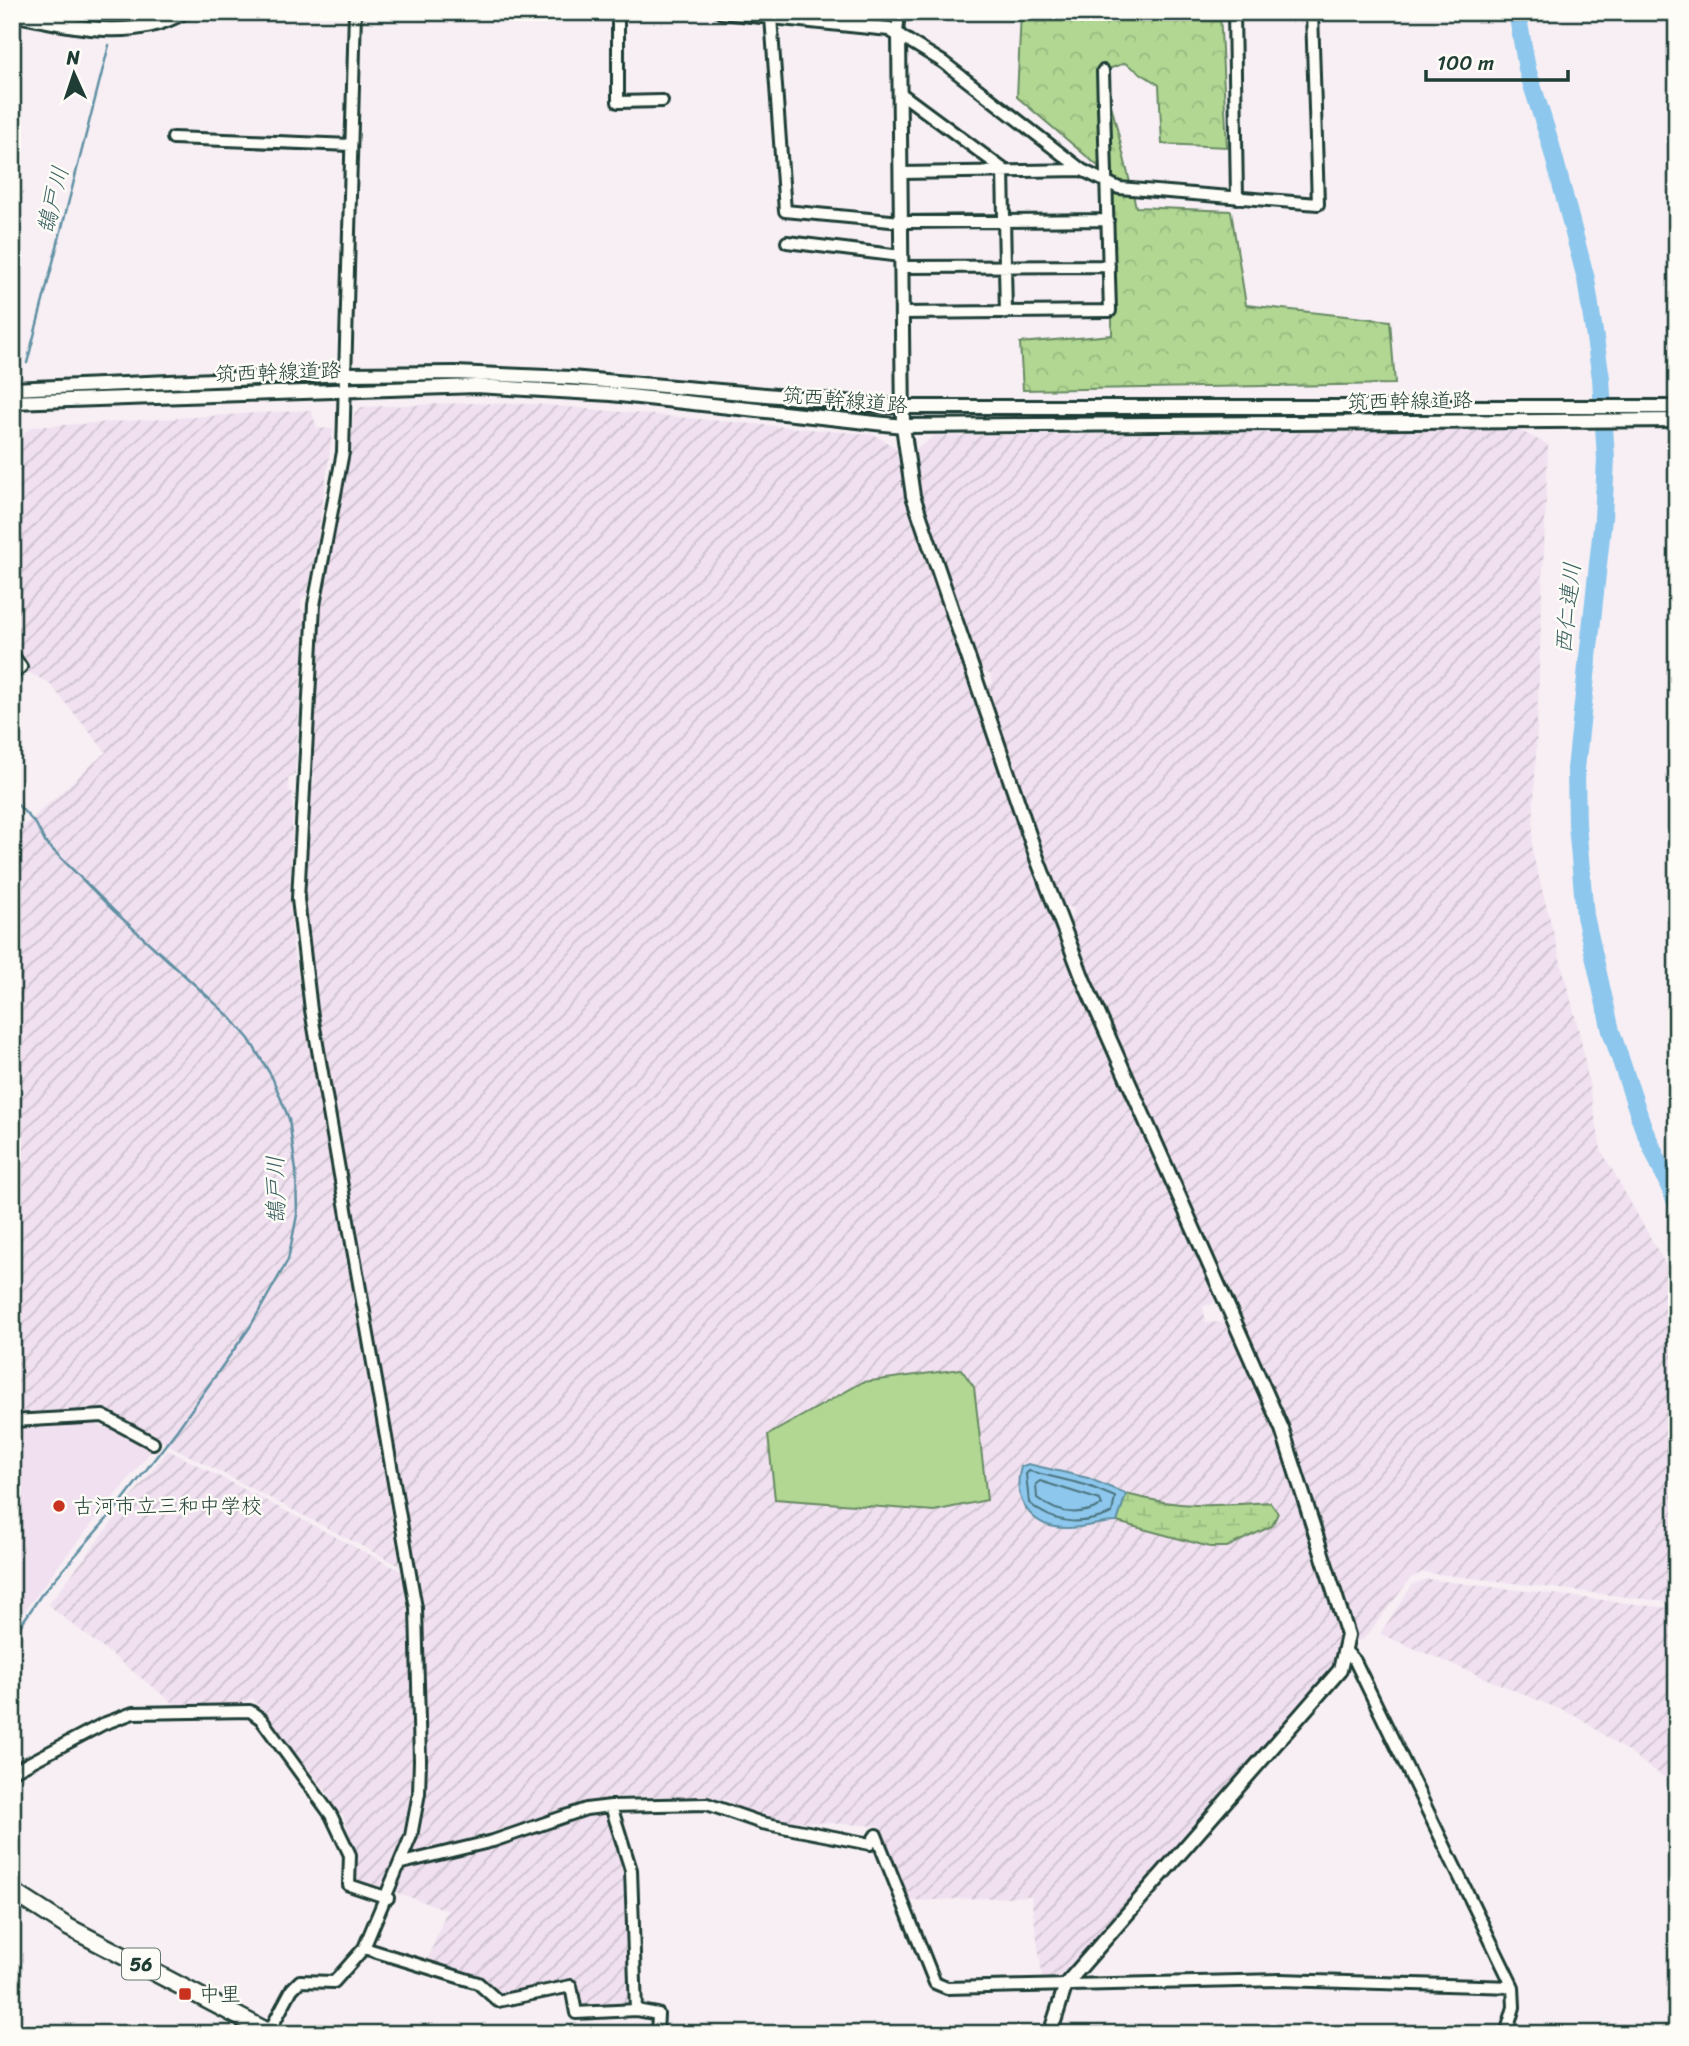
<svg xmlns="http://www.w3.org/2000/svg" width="1689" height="2046" viewBox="0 0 1689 2046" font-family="Sriracha,'Klee One',sans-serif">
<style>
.built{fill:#f0e0f0}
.industrial{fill:url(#industrial-furrows)}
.grass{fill:#b1d793;stroke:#688a64;stroke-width:2}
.forest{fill:url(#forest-crowns);stroke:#688a64;stroke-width:2}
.wetland{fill:url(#wetland-marsh);stroke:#688a64;stroke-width:2}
.water{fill:#8dc7ed;stroke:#6190a3;stroke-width:2}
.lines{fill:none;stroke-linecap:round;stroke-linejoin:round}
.shore{stroke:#4b747e;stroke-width:2}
.stream{stroke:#6190a3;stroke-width:2.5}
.river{stroke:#8dc7ed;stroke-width:18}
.minor-casing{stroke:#1f3d34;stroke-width:16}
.tertiary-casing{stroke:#1f3d34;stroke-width:18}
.primary-casing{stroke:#1f3d34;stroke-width:21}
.minor{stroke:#fdfcf7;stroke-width:10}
.tertiary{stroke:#fdfcf7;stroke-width:12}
.primary{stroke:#fdfcf7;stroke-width:16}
.poi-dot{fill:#c8321e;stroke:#fdfcf7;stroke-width:2.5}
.labels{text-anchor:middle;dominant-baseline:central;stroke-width:5;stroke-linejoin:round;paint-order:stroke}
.shield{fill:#fdfcf7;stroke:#62766e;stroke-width:2}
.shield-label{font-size:19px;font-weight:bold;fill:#1f3d34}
.street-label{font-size:21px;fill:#1f3d34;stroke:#fdfcf7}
.poi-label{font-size:21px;fill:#1f3d34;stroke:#fdfcf7;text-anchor:start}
.water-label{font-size:23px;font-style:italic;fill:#3a6062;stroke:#fdfcf7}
</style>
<defs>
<pattern id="industrial-furrows" width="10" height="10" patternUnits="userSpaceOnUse" patternTransform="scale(1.75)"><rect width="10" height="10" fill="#f0e0f0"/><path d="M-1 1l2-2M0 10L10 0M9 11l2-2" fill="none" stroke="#cdc1ce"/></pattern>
<pattern id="forest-crowns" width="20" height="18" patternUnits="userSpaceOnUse" patternTransform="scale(1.75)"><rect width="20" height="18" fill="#b1d793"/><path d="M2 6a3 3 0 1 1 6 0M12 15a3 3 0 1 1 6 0" fill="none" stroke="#98b97f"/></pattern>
<pattern id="wetland-marsh" width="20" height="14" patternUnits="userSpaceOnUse" patternTransform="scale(1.75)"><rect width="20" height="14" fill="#b1d793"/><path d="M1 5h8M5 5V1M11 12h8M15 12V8" fill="none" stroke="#98b97f"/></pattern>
</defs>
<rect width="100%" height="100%" fill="#f7eff4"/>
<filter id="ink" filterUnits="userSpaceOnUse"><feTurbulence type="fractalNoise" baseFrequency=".0143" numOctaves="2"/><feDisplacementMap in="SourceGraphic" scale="14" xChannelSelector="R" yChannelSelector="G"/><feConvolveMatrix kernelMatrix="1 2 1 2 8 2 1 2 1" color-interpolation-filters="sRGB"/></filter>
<g filter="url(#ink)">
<path class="built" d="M89 1423 112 1429 152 1450 62 1561 12 1628V1427Z"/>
<path class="industrial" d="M464 403 534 404 875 435 896 448 922 546 1060 938 1087 1006 1217 1293 1213 1304 1203 1306 1206 1323 1220 1322 1232 1327 1282 1444 1342 1629 1343 1647 1330 1680 1111 1922 1068 1975 1057 1981 1043 1983 1031 1896 909 1901 879 1826 779 1820 755 1816 725 1800 701 1796 612 1797 411 1855 420 1823 425 1786 424 1663 414 1561 311 987 304 908V859L308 788 313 785 315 776 309 771 321 590 347 468 354 414 361 407Z
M311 410 317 428 333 429 316 548 307 596 302 598 301 609 306 613 295 774 288 779 289 790 293 793 290 903 293 949 400 1566 102 1410 12 1416V1101L23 1073 19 1068 12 1072V837L106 752 49 683 24 670 12 649V454L25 432 32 427Z
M1519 430 1548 445 1532 851 1580 1035 1601 1150 1677 1285V1603L1422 1572 1411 1578 1364 1639 1356 1641 1297 1449 1124 1057 1069 924 1074 909 1063 904 986 686 993 683 990 674 980 671 944 568 918 487 913 452 934 436Z
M168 1450 401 1571 408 1614 412 1675V1771L409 1805 401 1841 387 1880 378 1891 355 1881V1855L343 1814 336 1812 329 1795 252 1698 236 1706H177L48 1605Z
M1426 1579 1677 1609V1786L1578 1717 1380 1634 1412 1585Z
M601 1810 609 1813 625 1868 629 2001 625 2005 584 2008 579 2004 575 1981 570 1980 501 1995 426 1964 447 1910 395 1892 406 1867 501 1843Z"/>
<path class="grass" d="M961 1369 974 1387 987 1500 934 1511 775 1499 768 1435 863 1382Z"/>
<path class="forest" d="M1021 12H1220L1227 147 1162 144 1159 85 1125 63 1103 71 1136 207 1231 211 1246 305 1390 321 1395 384 1023 390 1020 343 1112 335V178L1017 97Z"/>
<path class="wetland" d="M1126 1494C1183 1509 1213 1506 1270 1502L1278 1513 1272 1526 1227 1547H1210L1117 1522Z"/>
<path class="water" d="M1028 1464 1088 1478 1126 1494 1117 1522C1100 1522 1085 1528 1068 1528 1033 1529 1011 1501 1021 1467Z"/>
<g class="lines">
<path class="shore" d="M1029 1471 1086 1485 1115 1497 1112 1513C1082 1526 1055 1525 1029 1503L1026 1474Z
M1040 1481 1100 1500 1102 1505C1079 1517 1057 1514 1037 1498L1036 1484Z"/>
<path class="stream" d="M116 21 118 12
M27 363 109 45
M12 799 36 824 45 842 114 911 230 1017 249 1039 272 1077 289 1119 296 1171 297 1215 288 1260 250 1327 177 1430 119 1505 41 1595 12 1638"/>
<path class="river" d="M1517 12 1527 69 1550 142 1586 279 1601 378 1606 459 1603 518 1576 769 1577 824 1585 916 1611 1031 1643 1127 1677 1204"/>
<g class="minor-casing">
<path id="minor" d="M618 12V102L662 101
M1234 12 1237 198
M771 17 785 211 901 222 1108 220
M897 33 899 12
M899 35 943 62 1082 170 1119 188 1318 204 1312 12
M899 92 1003 169 1006 313
M173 138 351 145
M901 173 1082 170
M787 242 901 256
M901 267 1109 266
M902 313 1110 311 1103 71
M12 654 21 667 12 675
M12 1421 103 1416 153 1443
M1346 1651 1355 1661 1513 1987 1514 2007 1506 2034
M12 1772 103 1724 133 1713 250 1711 261 1719 331 1815 350 1855 349 1885 388 1898
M611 1806 631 1870 636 2010 658 2014 657 2034
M402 1863 493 1841 586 1809 611 1806 707 1804 762 1823 870 1844 876 1835 935 1983 947 1988 1280 1980 1513 1987
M364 1948 478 1983 498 2001 571 1986 576 2013 636 2010
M269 2032 292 1989 300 1981 334 1982 364 1948 411 1836 419 1793 420 1760 416 1608 311 1010 298 899 314 605 343 452 355 12"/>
</g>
<g class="tertiary-casing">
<path id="tertiary" d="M722 12 889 29 899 35 903 426 913 496 1038 861 1083 979 1282 1429 1348 1635 1340 1670 1066 1984 1050 2034
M12 14C69 25 130 43 184 12
M12 389 346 374 455 373 571 378 903 407H1677
M12 402 476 386 611 394 903 426 1677 420"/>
</g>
<g class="primary-casing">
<path id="primary" d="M12 1891 68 1927 272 2034"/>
</g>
<use href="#minor" class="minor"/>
<use href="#tertiary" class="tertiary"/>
<use href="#primary" class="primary"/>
</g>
</g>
<g class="poi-dot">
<circle cx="59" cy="1506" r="7"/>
<rect x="178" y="1987" width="14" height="14" rx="3.5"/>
</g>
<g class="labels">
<rect class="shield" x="122" y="1948.5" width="38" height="31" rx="5"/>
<g class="shield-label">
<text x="141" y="1964">56</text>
</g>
<g class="street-label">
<text transform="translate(278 372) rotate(-2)">筑西幹線道路</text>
<text transform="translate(845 400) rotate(5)">筑西幹線道路</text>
<text transform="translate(1410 401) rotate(-1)">筑西幹線道路</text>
</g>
<g class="poi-label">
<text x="73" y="1506">古河市立三和中学校</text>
<text x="199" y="1994">中里</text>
</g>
<g class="water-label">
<text transform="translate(53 200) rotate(-76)">鵠戸川</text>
<text transform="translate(1568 608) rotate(-84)">西仁連川</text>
<text transform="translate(276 1190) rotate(-91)">鵠戸川</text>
</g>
</g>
<rect width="1689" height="2046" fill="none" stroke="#fdfcf7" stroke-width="42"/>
<rect x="21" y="21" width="1647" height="2004" fill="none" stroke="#1f3d34" stroke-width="2.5" filter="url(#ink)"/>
<g transform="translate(74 74) rotate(357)" stroke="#fdfcf7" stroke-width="5" paint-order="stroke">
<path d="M0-5L12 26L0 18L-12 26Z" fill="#1f3d34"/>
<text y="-10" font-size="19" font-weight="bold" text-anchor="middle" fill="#1f3d34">N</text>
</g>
<path d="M1426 70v10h142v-10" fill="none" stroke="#1f3d34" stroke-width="3.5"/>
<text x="1437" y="70" font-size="21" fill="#1f3d34" stroke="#fdfcf7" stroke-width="5" paint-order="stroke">100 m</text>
</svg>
